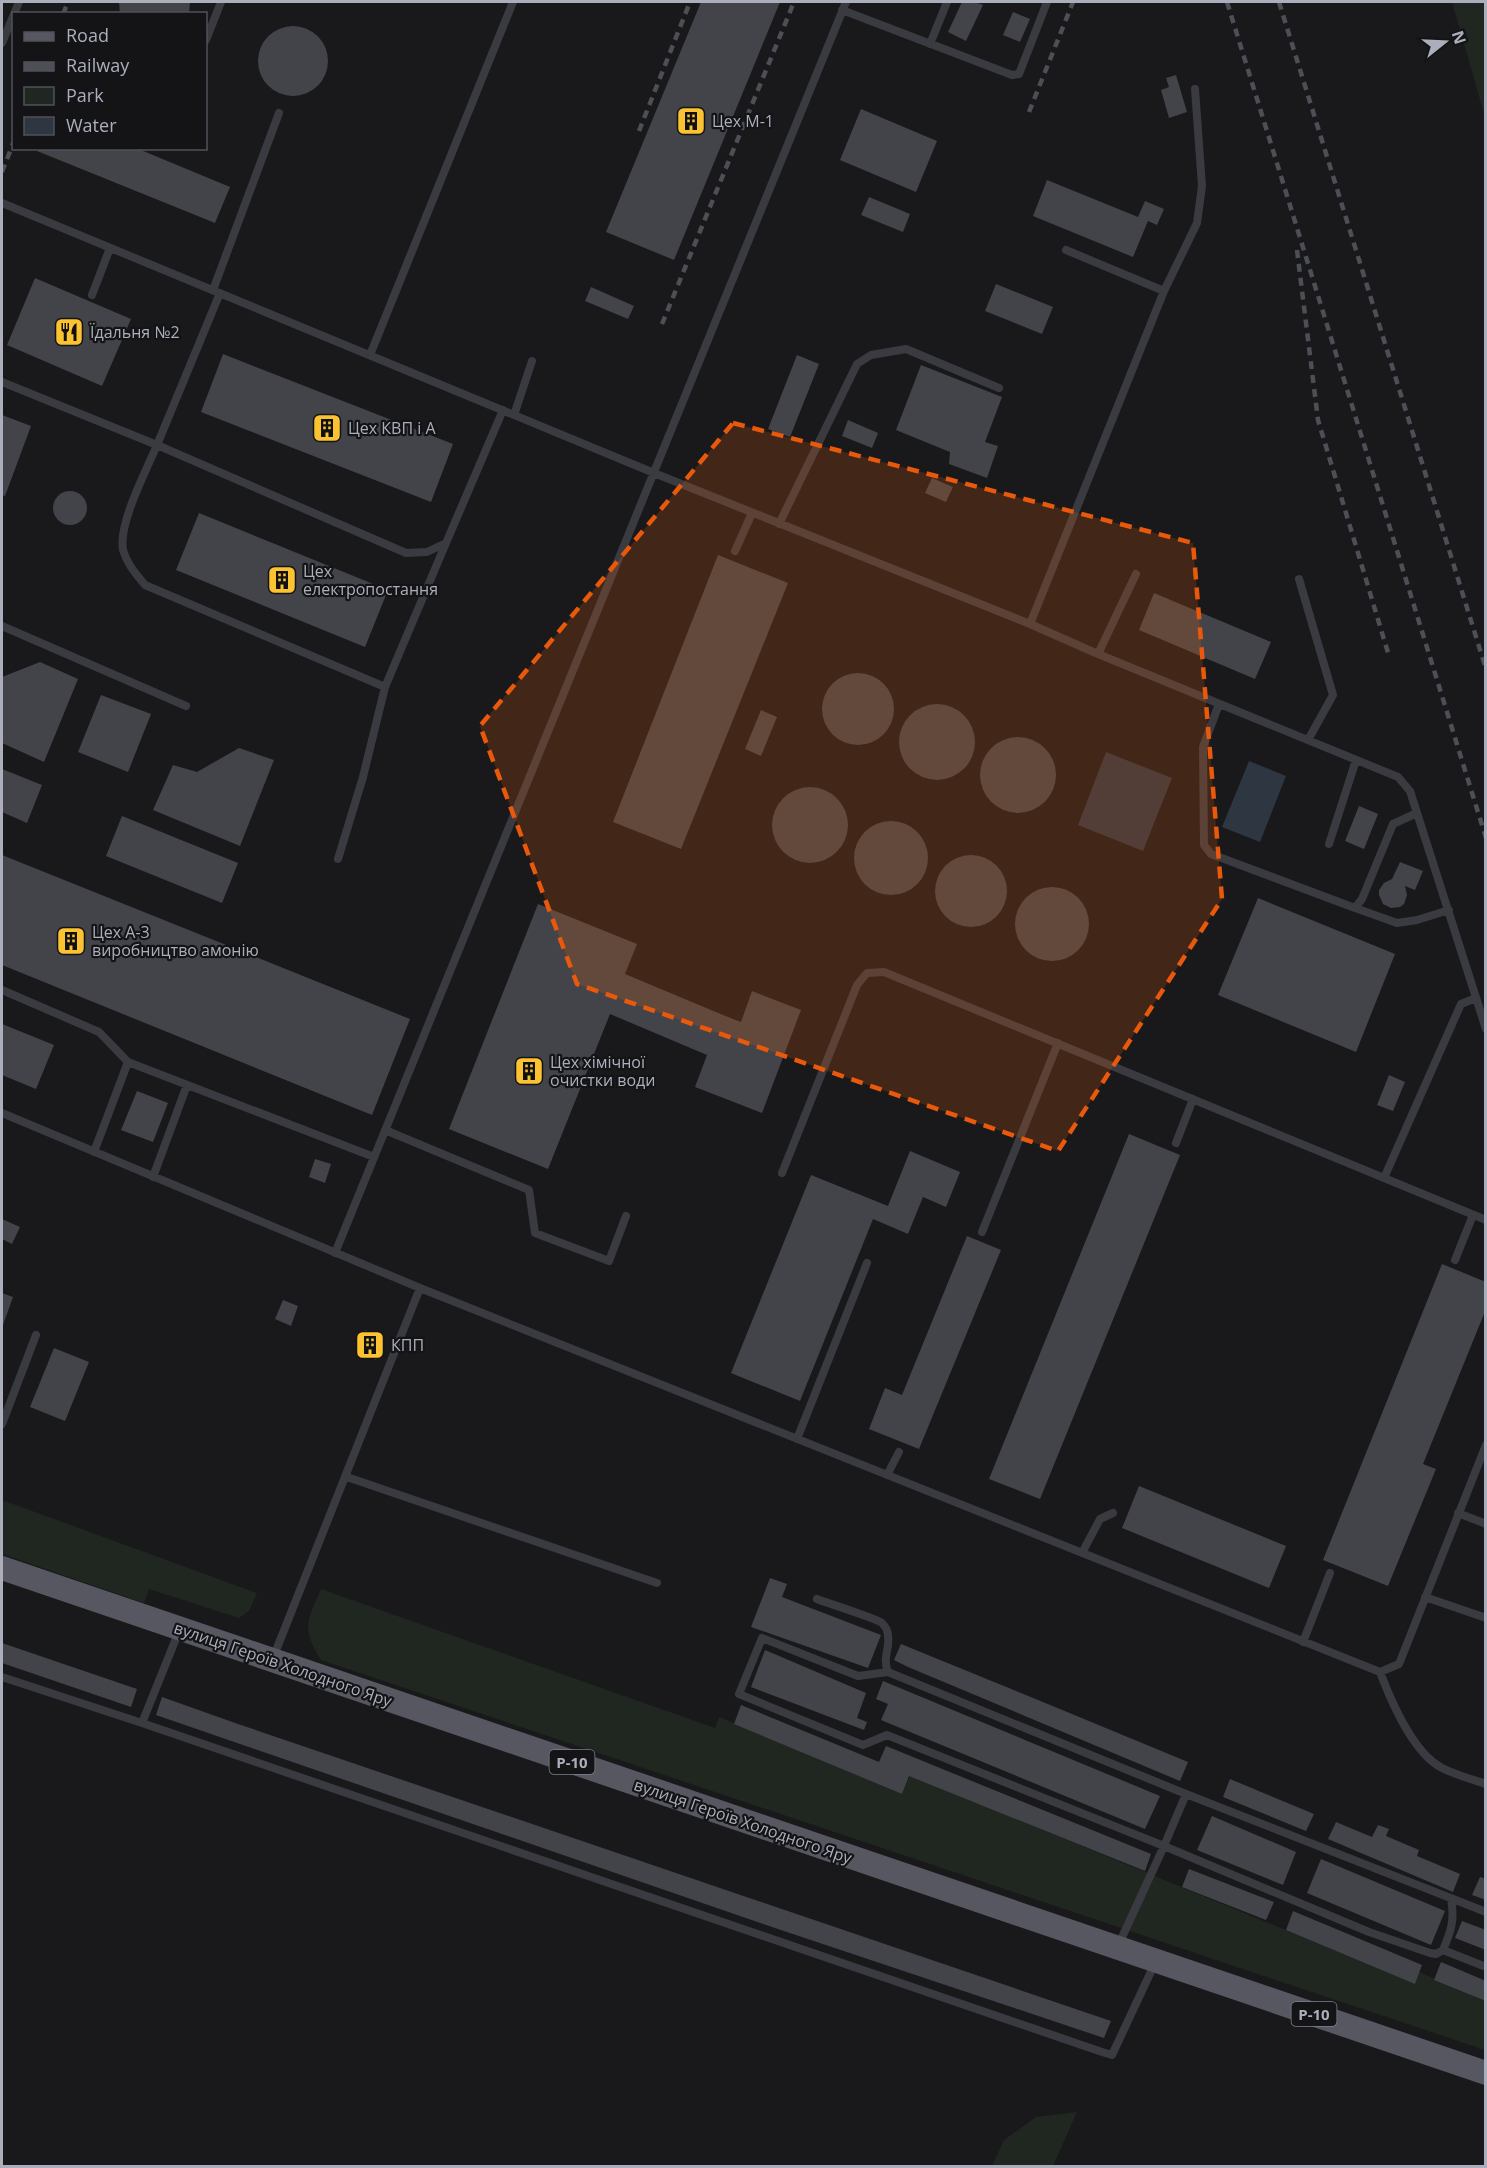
<svg xmlns="http://www.w3.org/2000/svg" width="1487" height="2168" viewBox="0 0 1487 2168" font-family="'Open Sans',sans-serif">
<style>
.green{fill:#1f2720}
.water{fill:#2e3741}
.building{fill:#434449}
.lines{fill:none;stroke-linecap:round;stroke-linejoin:round}
.lane{stroke:#3a3b41;stroke-width:8}
.primary{stroke:#565760;stroke-width:24}
.rail{stroke:#4d4f56;stroke-width:4.5;stroke-dasharray:8 6;stroke-linecap:butt}
.marked{fill:#e8590c;fill-opacity:0.2;stroke:#e8590c;stroke-width:4.5;stroke-dasharray:12 8;stroke-linejoin:round}
.labels{text-anchor:middle;dominant-baseline:central;stroke-width:4.5;stroke-linejoin:round;paint-order:stroke}
.shield{fill:#141417;stroke:#7e808a;stroke-width:1.5}
.shield-label{font-size:15px;font-weight:bold;fill:#abafbc}
.poi-label{font-size:16px;fill:#abafbc;stroke:#141417;text-anchor:start}
.street-label{font-size:16px;fill:#abafbc;stroke:#141417}
</style>
<rect width="100%" height="100%" fill="#19191c"/>
<path class="green" d="M1452 2H1485V117Z
M2 1500 257 1593 249 1611 239 1618 149 1589 144 1603 2 1554Z
M321 1589 715 1728 719 1717 902 1794 910 1775 1414 1983 1419 1972 1485 2000V2050L321 1660C301 1628 307 1621 321 1589Z
M1077 2112 1053 2166H992L1004 2140 1036 2117Z"/>
<path class="water" d="M1106 752 1172 778 1143 851 1078 825Z
M1249 761 1286 776 1260 842 1222 827Z"/>
<path class="building" d="M119 2H190L189 14H120Z
M701 2H780L674 260 606 232Z
M962 2H975L983 5 966 41 948 32Z
M1013 12 1030 19 1020 42 1003 35Z
M258 61a35 35 0 1 1 70 0a35 35 0 1 1-70 0Z
M1176 75 1187 112 1169 118 1161 90 1169 87 1166 78Z
M861 109 937 141 916 192 840 160Z
M38 148H136L230 187 215 223 37 151Z
M1047 180 1138 217 1145 201 1164 209 1157 225 1148 221 1133 257 1033 216Z
M869 197 910 214 903 232 861 215Z
M35 278 131 319 102 386 7 345Z
M996 284 1053 307 1042 334 985 311Z
M591 287 634 306 628 319 585 301Z
M223 354 453 444 431 502 201 412Z
M797 355 819 364 790 437 768 429Z
M921 365 1002 397 985 442 998 446 987 478 949 464 950 452 896 430Z
M2 415 31 426 5 496 2 495Z
M848 420 878 433 872 448 842 436Z
M932 478 953 487 946 502 925 493Z
M53 508a17 17 0 1 1 34 0a17 17 0 1 1-34 0Z
M199 513 388 590 365 647 176 570Z
M718 555 788 583 681 849 613 822Z
M1154 593 1271 642 1255 679 1139 630Z
M40 662 78 679 44 762 2 743V677Z
M822 709a36 36 0 1 1 72 0a36 36 0 1 1-72 0Z
M101 695 151 714 128 772 78 752Z
M899 742a38 38 0 1 1 76 0a38 38 0 1 1-76 0Z
M761 710 777 717 761 756 745 749Z
M980 775a38 38 0 1 1 76 0a38 38 0 1 1-76 0Z
M239 748 274 760 240 846 153 810 173 765 197 772Z
M2 769 42 785 27 823 2 812Z
M772 825a38 38 0 1 1 76 0a38 38 0 1 1-76 0Z
M1359 806 1378 814 1364 849 1345 841Z
M122 816 238 863 222 903 106 856Z
M854 858a37 37 0 1 1 74 0a37 37 0 1 1-74 0Z
M2 855 410 1019 372 1115 2 965Z
M935 891a36 36 0 1 1 72 0a36 36 0 1 1-72 0Z
M1400 862 1423 871 1415 890 1405 886 1407 895 1404 904 1400 907 1391 908 1383 904 1379 895V890L1384 883 1392 879Z
M1015 924a37 37 0 1 1 74 0a37 37 0 1 1-74 0Z
M1258 898 1395 954 1356 1052 1218 995Z
M538 904 637 944 625 974 723 1015 741 1022 752 991 801 1010 762 1113 695 1087 707 1055 610 1014 548 1169 449 1129Z
M2 1024 54 1045 36 1089 2 1075Z
M1389 1075 1405 1082 1393 1111 1377 1105Z
M137 1091 168 1103 153 1142 121 1130Z
M1129 1134 1180 1155 1040 1499 989 1479Z
M910 1151 960 1172 946 1207 923 1197 908 1234 873 1219 800 1401 731 1373 811 1175 888 1206Z
M315 1159 331 1164 325 1183 309 1177Z
M2 1219 20 1227 12 1244 2 1239Z
M967 1236 1001 1250 919 1449 869 1429 885 1388 902 1395Z
M1442 1264 1486 1282V1309L1423 1464 1436 1469 1388 1586 1323 1560Z
M2 1293 13 1297 2 1328Z
M283 1300 298 1306 291 1326 275 1319Z
M365 1330 384 1337 376 1360 357 1352Z
M54 1348 89 1362 65 1421 30 1407Z
M1139 1486 1286 1546 1269 1588 1122 1528Z
M770 1578 787 1584 782 1597 881 1635 868 1668 751 1627Z
M2 1643 137 1689 131 1707 2 1663Z
M901 1644 1055 1707 1188 1762 1180 1781 908 1667 894 1660Z
M765 1650 866 1693 857 1718 867 1722 864 1730 751 1687Z
M883 1681 1160 1796 1145 1829 881 1720 888 1704 876 1699Z
M162 1697 238 1724 1111 2021 1104 2038 775 1928 156 1715Z
M741 1705 879 1762 886 1746 1151 1854 1145 1871 909 1776 902 1794 734 1724Z
M1230 1779 1314 1814 1306 1831 1223 1797Z
M1212 1816 1296 1852 1283 1885 1197 1850Z
M1336 1822 1372 1837 1378 1825 1389 1829 1386 1836 1419 1850 1417 1856 1460 1874 1453 1892 1328 1839Z
M1321 1859 1445 1911 1431 1945 1307 1893Z
M1189 1869 1274 1902 1266 1920 1182 1887Z
M1480 1877 1486 1879V1900L1472 1895Z
M1293 1911 1422 1965 1415 1984 1286 1930Z
M1462 1921 1486 1930V1950L1455 1938Z
M1441 1962 1486 1981V2001L1434 1980Z"/>
<g class="lines">
<path class="lane" d="M842 10 1012 75 1019 74 1047 2
M14 14 19 2
M206 40 221 2
M2 43 14 14
M930 44 947 2
M2 203 654 473 1030 624 1098 654 1398 777 1410 791 1486 1029
M1066 250 1164 291
M213 290 279 113
M220 293 157 445 406 553 427 552 446 543 503 410
M92 295 110 248
M370 355 513 2
M2 382 157 445C146 471 118 524 123 550 127 564 136 574 145 585L385 687
M514 415 532 361
M779 524 857 364 871 355 906 349 999 388
M735 551 752 513
M1299 579 1333 695 1308 740
M1030 624 1164 291 1197 223 1202 186 1195 89
M2 626 186 706
M1098 654 1136 574
M1219 704 1203 747 1204 845 1211 854 1355 908 1362 899 1393 824 1417 813
M1329 844 1356 760
M338 859 363 777 385 687 446 543
M1355 908 1397 923 1417 920 1449 910
M2 990 99 1032 128 1062 374 1157
M2 1113 420 1288 1380 1672 1399 1664 1486 1445
M385 1130 529 1190 535 1233 609 1261 626 1216
M1176 1143 1193 1099
M94 1152 128 1062
M782 1173 857 985 867 973 884 972 1486 1220
M153 1177 187 1085
M1384 1178 1461 1004 1476 998
M982 1232 1058 1043
M335 1253 846 2
M1455 1260 1473 1215
M2 1424 36 1335
M797 1439 867 1263
M887 1475 899 1452
M347 1477 657 1583
M1458 1513 1486 1524
M1082 1553 1100 1519 1113 1513
M1425 1597 1486 1618
M817 1599C827 1603 878 1619 882 1623 885 1626 888 1631 888 1636 890 1650 882 1657 888 1672
M179 1631 142 1723 1102 2052 1112 2055 1155 1963
M1303 1642 1330 1573
M273 1658 420 1288
M1380 1672C1391 1701 1413 1753 1442 1768 1456 1775 1471 1779 1486 1784
M2 1677 142 1723
M1486 1912 1186 1794 888 1672 858 1676 762 1638 739 1694 863 1745 887 1735 1164 1846 1369 1932 1430 1953 1436 1954 1443 1950 1486 1967
M1118 1946 1164 1846 1186 1794
M1443 1950C1451 1931 1455 1920 1451 1899"/>
<path class="primary" d="M2 1568 1486 2073"/>
<path class="rail" d="M1227 2 1486 838
M1279 2 1486 669
M63 14 68 2
M1029 112 1073 2
M639 131 690 2
M2 172 14 141
M1297 250 1318 420 1389 656
M662 324 794 2
M1485 1743H1486"/>
</g>
<path class="marked" d="M733 423 1193 543 1222 899 1058 1151 577 984 480 726Z"/>
<defs>
<g id="building-square" transform="scale(1.5)"><rect x="-9" y="-9" width="18" height="18" rx="4" fill="#fbc231" stroke="#141417"/><path d="M-4-6H4V6H1V3H-1V6H-4ZM-2.5-4.3h1.7v1.8h-1.7ZM.8-4.3h1.7v1.8H.8ZM-2.5-1h1.7V.8h-1.7ZM.8-1h1.7V.8H.8Z" fill="#111"/></g>
<g id="restaurant-square" transform="scale(1.5)"><rect x="-9" y="-9" width="18" height="18" rx="4" fill="#fbc231" stroke="#141417"/><path d="M-5-6h1v4h1v-4h1v4h1v-4h1v5L-1.5 .5V6h-2V.5L-5-1ZM5-6V6H3V1.5H1.5Q1.5-4 5-6Z" fill="#111"/></g>
</defs>
<g fill-rule="evenodd">
<use href="#building-square" x="691" y="121"/>
<use href="#restaurant-square" x="69" y="332"/>
<use href="#building-square" x="327" y="428"/>
<use href="#building-square" x="282" y="580"/>
<use href="#building-square" x="71" y="941"/>
<use href="#building-square" x="529" y="1071"/>
<use href="#building-square" x="370" y="1345"/>
</g>
<g class="labels">
<g class="shield">
<rect x="549.5" y="1750" width="45" height="24" rx="4.5"/>
<rect x="1291.5" y="2002" width="45" height="24" rx="4.5"/>
</g>
<g class="shield-label">
<text x="572" y="1762">Р-10</text>
<text x="1314" y="2014">Р-10</text>
</g>
<g class="poi-label">
<text x="712" y="121">Цех М-1</text>
<text x="90" y="332">Їдальня №2</text>
<text x="348" y="428">Цех КВП і А</text>
<text x="303" y="571">Цех<tspan x="303" dy="18">електропостання</tspan></text>
<text x="92" y="932">Цех А-3<tspan x="92" dy="18">виробництво амонію</tspan></text>
<text x="550" y="1062">Цех хімічної<tspan x="550" dy="18">очистки води</tspan></text>
<text x="391" y="1345">КПП</text>
</g>
<g class="street-label">
<text transform="translate(283 1664) rotate(19)">вулиця Героїв Холодного Яру</text>
<text transform="translate(743 1821) rotate(19)">вулиця Героїв Холодного Яру</text>
</g>
</g>
<rect width="1487" height="2168" fill="none" stroke="#abafbc" stroke-width="6"/>
<rect x="12" y="12" width="195" height="138" fill="#141417" stroke="#505259" stroke-width="1.5"/>
<rect x="24" y="32" width="30" height="9" fill="#565760" stroke="#505259" stroke-width="1.5"/>
<text x="66" y="42" font-size="18" fill="#abafbc">Road</text>
<rect x="24" y="62" width="30" height="9" fill="#4d4f56" stroke="#505259" stroke-width="1.5"/>
<text x="66" y="72" font-size="18" fill="#abafbc">Railway</text>
<rect x="24" y="87" width="30" height="18" fill="#1f2720" stroke="#505259" stroke-width="1.5"/>
<text x="66" y="102" font-size="18" fill="#abafbc">Park</text>
<rect x="24" y="117" width="30" height="18" fill="#2e3741" stroke="#505259" stroke-width="1.5"/>
<text x="66" y="132" font-size="18" fill="#abafbc">Water</text>
<g transform="translate(1445 42) rotate(72)" stroke="#141417" stroke-width="4.5" paint-order="stroke">
<path d="M0-4.5L10 22L0 15L-10 22Z" fill="#abafbc"/>
<text y="-9" font-size="16" font-weight="bold" text-anchor="middle" fill="#abafbc">N</text>
</g>
</svg>
